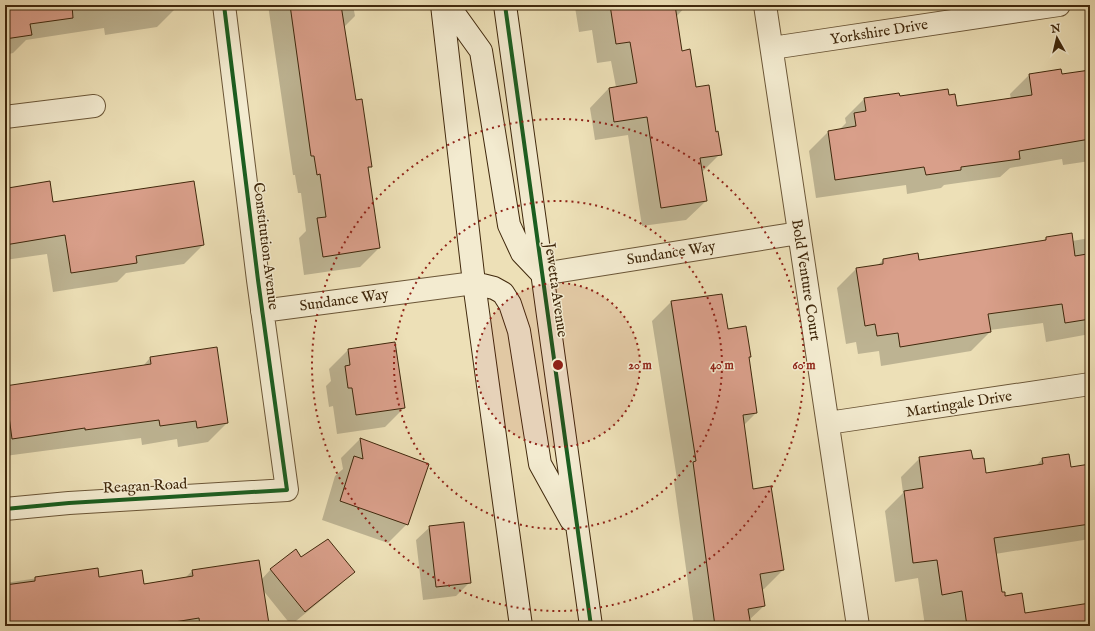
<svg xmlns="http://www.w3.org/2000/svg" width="1095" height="631" viewBox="0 0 1095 631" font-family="'IM FELL English',serif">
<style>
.shadow{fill:#0003}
.building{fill:#d99f8a;stroke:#40280c}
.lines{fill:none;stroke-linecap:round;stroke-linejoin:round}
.street-casing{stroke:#6b5637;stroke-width:24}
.secondary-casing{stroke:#40280c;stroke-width:24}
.street{stroke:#f3ebd0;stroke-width:22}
.secondary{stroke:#f3ebd0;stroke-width:22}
.cycleway-casing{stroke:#f3ebd0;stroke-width:6}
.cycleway{stroke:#1b5e20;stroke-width:4}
.ring{fill:none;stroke:#8f2418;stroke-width:2;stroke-dasharray:2 4}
.labels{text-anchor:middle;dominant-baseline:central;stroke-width:3;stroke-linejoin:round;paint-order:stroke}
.street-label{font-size:15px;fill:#40280c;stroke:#f3ebd0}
.centre{fill:#8f2418;stroke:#f3ebd0;stroke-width:2}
.ring-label{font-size:12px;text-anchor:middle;font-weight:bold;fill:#8f2418;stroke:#f3ebd0;stroke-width:3;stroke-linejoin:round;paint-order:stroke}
</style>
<rect width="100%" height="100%" fill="#ede0b7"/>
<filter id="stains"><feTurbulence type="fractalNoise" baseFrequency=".005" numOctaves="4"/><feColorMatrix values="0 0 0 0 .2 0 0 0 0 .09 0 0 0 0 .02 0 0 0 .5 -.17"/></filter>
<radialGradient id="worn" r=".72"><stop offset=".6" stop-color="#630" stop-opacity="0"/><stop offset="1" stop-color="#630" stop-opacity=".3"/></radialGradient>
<path class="shadow" d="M5 5H174L175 9 157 27 105 35 104 28 26 40 13 53 5 55Z
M268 5H353L355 16 344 27 355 101 371 166 367 170 379 248 360 267 304 275 299 238 306 231 301 193H298L295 175H293Z
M577 5H687L676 17 681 52 695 88 708 86 720 154 701 173 706 201 686 220 642 226 628 135 595 140 590 108 609 88 616 87 611 61 597 63 592 30 579 32 575 7Z
M1090 71V161L1063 165 1062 159 1010 168 1000 177 944 185 941 188 907 194 906 185 816 198 809 151 828 132 839 130 846 123 845 118 864 99 948 96 956 107 1011 99 1010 94 1029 75 1061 76Z
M9 188 52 203 203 245 184 264 126 273 117 282 53 292 47 254 5 260V192Z
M1046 238 1072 241 1090 238V334L1046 342 1043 323 990 330V332L971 351 881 366 879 351 858 354 856 342 846 344 837 288 856 269 877 266 883 260 919 262 1042 242Z
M721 295 727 330 750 357 748 359 756 413 743 426 752 490 783 570 764 589 761 590 764 606 749 620 750 626H694L674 482 677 479 652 321 671 302Z
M348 350 404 408 385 427 337 434 333 406 329 407 326 386 331 381 329 369Z
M150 358 227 423 208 442 178 447 177 439 142 445 141 438 5 456V387L143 366Z
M360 439 428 465 407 524 388 543 322 520 335 476 343 469 341 458Z
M920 458 972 461 986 474 1036 466 1042 459 1070 468 1090 465V539L995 554 1002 594 1024 614 1090 604V626H925L918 578 895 582 885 511 903 493 901 477Z
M430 527 470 582 456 596 423 600 416 540Z
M301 558 353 571 340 585 291 625 262 589 268 623 265 626H5V583L97 569 99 578 143 585 185 578 192 571 261 580 271 569Z"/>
<path class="building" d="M5 5H72L73 18 30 24 32 35 5 39Z
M290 5H341L356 100 362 99 372 167H368L380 248 323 257 317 218 326 217 320 174 317 175 314 156H311Z
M610 5H675L682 51 690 49 696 87 709 85 716 132 718 131 722 155 700 158 707 201 661 208 647 117 614 122 609 88 637 83 630 42 616 44Z
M1061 69 1062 74 1090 70V139L1019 151 1020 159 961 167V170L926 175 924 167 835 180 828 131 856 126 854 113 866 111 864 98 899 93 900 96 948 89 949 95 955 94 957 106 1032 95 1029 74Z
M50 181 53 202 194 181 204 245 136 256 137 263 71 273 65 235 5 245V191L9 190 8 188Z
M1072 233 1075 256 1087 254 1090 276V319L1065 323 1062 304 988 314 991 332 900 347 898 333 877 336 875 324 865 326 856 268 883 264V259L918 253 919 260 1046 240V237Z
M722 294 728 329 746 326 751 357H749L757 413 743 415 753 489 771 486 784 570 760 574 765 606 748 609 751 626H715L693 462 696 461 671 301Z
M395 342 405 408 356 415 352 388H348L345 366 350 365 348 349Z
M217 347 228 423 197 428 196 421 160 426 159 420 85 430V428L12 439 5 386 151 364 150 357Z
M360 438 429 464 408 525 340 501 354 456 363 459Z
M971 450 973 459 984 458 986 473 1043 464 1042 458 1069 454 1071 467 1090 464V524L994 538 1002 592H1005V596L1022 593 1025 613 1090 603V626H967L962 591 942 595 937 560 913 563 904 491 923 488 919 457Z
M464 522 471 583 436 587 429 526Z
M328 539 355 572 305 612 270 569 296 549 301 557Z
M259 560 269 624 251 626H200L199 618 150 626H5V585L35 581V577L98 568 99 577 142 570 144 584 193 576 192 570Z"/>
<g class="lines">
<g class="street-casing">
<path id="street" d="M765 5 858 626
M772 48 1059 5
M5 117 94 106
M542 274 799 233
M262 311 474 283
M828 423 1090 384
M5 509 69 503 287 490 258 280 224 5"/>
</g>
<g class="secondary-casing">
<path id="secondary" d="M442 5 474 283 521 626
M448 5 481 51 509 225 522 253 542 274
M505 5 591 626
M474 283 494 288 503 293 510 304 519 331 540 464 571 520"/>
</g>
<use href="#street" class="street"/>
<use href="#secondary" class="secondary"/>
<g class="cycleway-casing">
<path id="cycleway" d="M505 5 591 626
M5 509 69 503 287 490 258 280 224 5"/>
</g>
<use href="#cycleway" class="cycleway"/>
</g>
<circle cx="558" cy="365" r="82" fill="#8f2418" fill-opacity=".12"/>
<g class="ring">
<circle cx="558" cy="365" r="82"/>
<circle cx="558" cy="365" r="164"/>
<circle cx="558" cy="365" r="246"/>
</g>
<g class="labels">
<g class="street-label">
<text transform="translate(879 32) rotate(-9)">Yorkshire Drive</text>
<text transform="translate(266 246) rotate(83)">Constitution Avenue</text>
<text transform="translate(671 253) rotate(-9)">Sundance Way</text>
<text transform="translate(806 280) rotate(81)">Bold Venture Court</text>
<text transform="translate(556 290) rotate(82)">Jewetta Avenue</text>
<text transform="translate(344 300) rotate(-8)">Sundance Way</text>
<text transform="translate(959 404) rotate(-9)">Martingale Drive</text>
<text transform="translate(145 486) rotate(-3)">Reagan Road</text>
</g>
</g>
<circle cx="558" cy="365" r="6" class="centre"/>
<g class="ring-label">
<text x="640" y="369">20 m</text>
<text x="722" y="369">40 m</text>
<text x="804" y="369">60 m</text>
</g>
<rect width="1095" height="631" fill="none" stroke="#ede0b7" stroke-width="20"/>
<rect x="6" y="6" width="1083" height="619" fill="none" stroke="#40280c" stroke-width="2"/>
<rect x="10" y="10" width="1075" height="611" fill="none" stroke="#40280c"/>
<g transform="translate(1057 38) rotate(352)" stroke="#f3ebd0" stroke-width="3" paint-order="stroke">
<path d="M0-3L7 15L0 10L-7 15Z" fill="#40280c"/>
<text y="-6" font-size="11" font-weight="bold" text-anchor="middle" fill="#40280c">N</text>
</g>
<rect width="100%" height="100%" filter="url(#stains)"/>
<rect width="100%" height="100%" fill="url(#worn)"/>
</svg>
